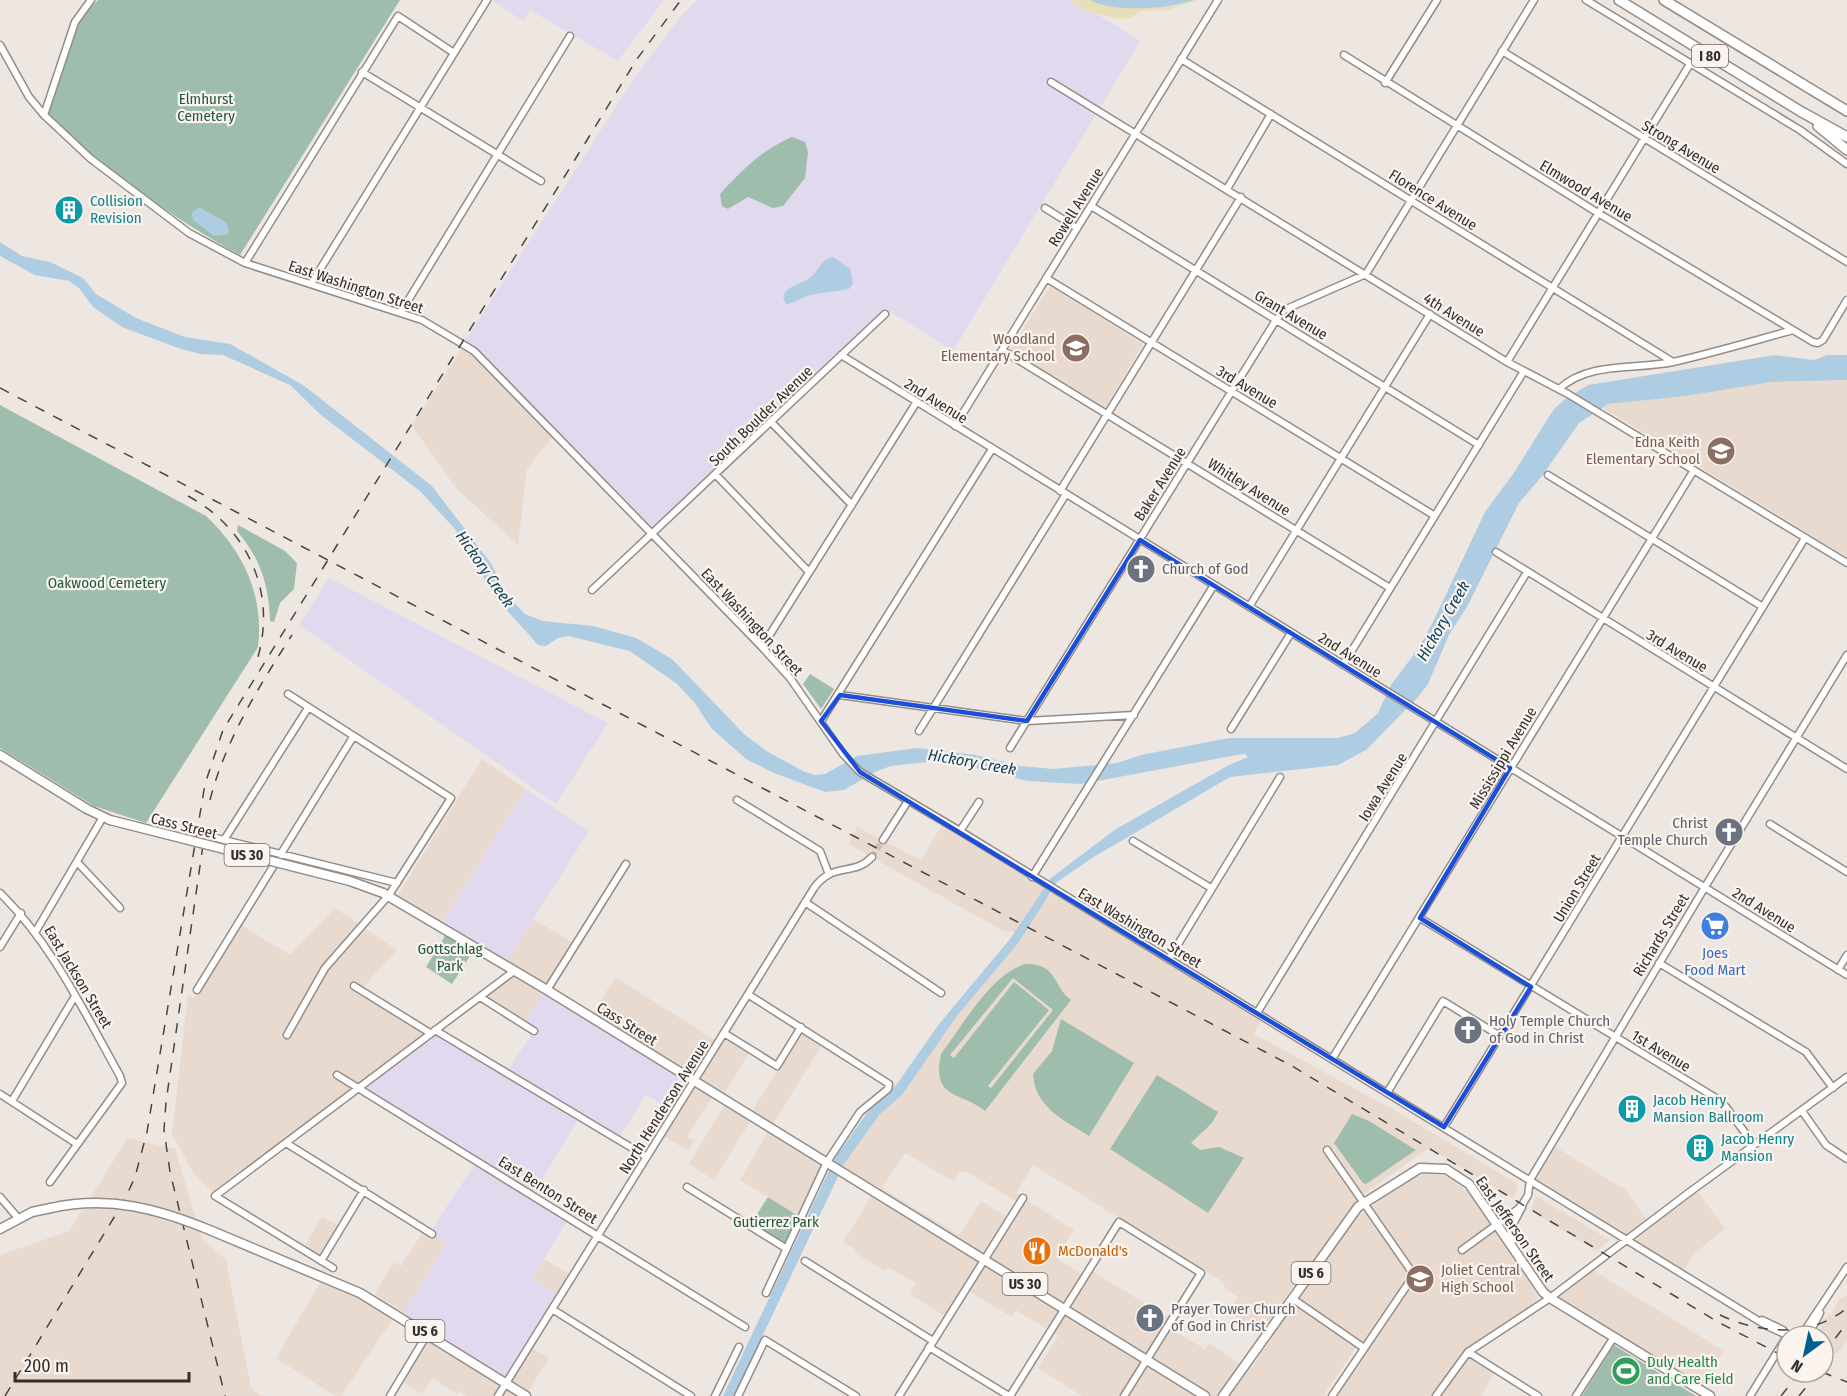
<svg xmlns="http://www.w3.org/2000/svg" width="1847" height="1396" viewBox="0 0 1847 1396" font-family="'Fira Sans Condensed',sans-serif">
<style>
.built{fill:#e9dad0;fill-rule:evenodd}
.industrial{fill:#e1daef}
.green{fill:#9fbdac;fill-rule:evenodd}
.sand{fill:#e8deb9}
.water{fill:#afcde2}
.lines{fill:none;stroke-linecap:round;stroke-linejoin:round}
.minor-tunnel{stroke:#c8c1bd;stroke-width:6;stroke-dasharray:6 3;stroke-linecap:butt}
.minor-casing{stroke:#938c87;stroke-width:9}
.major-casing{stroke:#938c87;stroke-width:11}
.highway-casing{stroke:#938c87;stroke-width:12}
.minor{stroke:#fff;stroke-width:6}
.major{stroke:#fff;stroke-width:8}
.highway{stroke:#fff;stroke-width:9}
.rail{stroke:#484543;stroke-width:1.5;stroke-dasharray:10 10;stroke-linecap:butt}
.major-bridge-casing{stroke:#938c87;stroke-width:11;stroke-linecap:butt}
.major-bridge{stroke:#fff;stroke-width:8}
.marked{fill:none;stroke:#1d4ed8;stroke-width:4.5;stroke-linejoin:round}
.labels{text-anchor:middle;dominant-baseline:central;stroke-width:4.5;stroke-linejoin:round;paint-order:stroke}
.shield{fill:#fbf3ee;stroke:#6e6967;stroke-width:1.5}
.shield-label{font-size:14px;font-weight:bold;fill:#312e2d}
.park-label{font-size:15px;fill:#215940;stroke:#fbf3ee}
.street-label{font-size:15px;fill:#312e2d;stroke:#fbf3ee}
.culture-label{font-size:15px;fill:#0d838f;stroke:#fbf3ee;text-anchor:start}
.education-label{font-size:15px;fill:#785e54;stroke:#fbf3ee;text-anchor:end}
.worship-label{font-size:15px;fill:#5b616d;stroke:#fbf3ee;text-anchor:start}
.shop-label{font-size:15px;fill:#366cbe;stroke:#fbf3ee}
.food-label{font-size:15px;fill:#c56008;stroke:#fbf3ee;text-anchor:start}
.leisure-label{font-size:15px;fill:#27864d;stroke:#fbf3ee;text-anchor:start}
.water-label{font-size:16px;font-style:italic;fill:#0c4360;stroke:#fbf3ee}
</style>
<rect width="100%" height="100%" fill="#eee6e1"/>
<path class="built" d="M1050 286 1143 344 1104 410 1009 352Z
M463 346 474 353 555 434 527 469 518 545 456 488 412 426Z
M1847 380V557L1603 408 1608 404 1686 396 1771 382Z
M482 759 526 789 441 924 396 898Z
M944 822 1046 886 1027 914 1049 897 1053 890 1263 1017 1254 1034 1396 1111 1518 1184 1514 1199 1429 1148 1367 1192 1290 1291 1262 1334 1228 1312 1238 1297 1224 1288 1225 1283 1033 1165 1016 1193 1074 1230 1056 1258 1083 1275 1087 1268 1172 1320 1168 1327 1205 1349 1209 1343 1250 1370 1355 1218 1412 1178 1431 1172 1449 1177 1469 1193 1538 1296 1536 1302 1468 1351 1434 1396H1334L1366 1348 1359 1343 1323 1396H1082L1038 1368 1058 1336 1016 1310 1012 1317 965 1289 947 1317 910 1294 916 1283 888 1267 885 1271 855 1253 856 1250 843 1242 869 1200 881 1188 841 1169 844 1164 880 1114 902 1095 957 1016 1022 936 1013 931 1005 932 848 844 857 827 921 860ZM905 1153 954 1182 959 1173 966 1171 1017 1202 1007 1217 981 1201 959 1235 882 1188Z
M335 908 397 950 361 989 430 1032 215 1194 194 1174 172 1134 188 995 194 998 240 924 290 955Z
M533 919 575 944 547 990 505 964Z
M514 972 545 990 525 1024 481 997Z
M615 977 718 1042 694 1080 591 1017Z
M803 1029 824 1042 771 1127 750 1114Z
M724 1034 751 1050 722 1097 714 1094 687 1137 694 1141 688 1151 662 1135Z
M727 1101 753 1117 714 1180 689 1164Z
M770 1128 824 1161 800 1217 740 1180Z
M128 1138 175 1149 202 1239 226 1260 251 1388 262 1396H0V1255L69 1231Z
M1552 1145 1626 1190 1648 1222 1694 1187 1725 1228 1694 1254 1683 1271 1531 1180Z
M1536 1196 1610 1240 1597 1251 1531 1211Z
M322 1216 340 1227 321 1260 303 1249Z
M424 1230 446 1244 404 1313 375 1294 394 1262 401 1266Z
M544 1259 572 1276 560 1296 532 1279Z
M1591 1269 1724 1351 1701 1389 1552 1298Z
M323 1278 396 1314 341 1396H335L276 1358Z
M1847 1295V1341L1837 1354 1823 1349V1336H1818L1823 1319 1832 1314 1839 1299Z
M428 1334 525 1396H467L459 1391 457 1394 432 1378 422 1394 400 1380Z
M530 1347 549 1358 526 1395 507 1383Z
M1469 1354 1496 1371 1481 1396H1437Z"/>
<path class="industrial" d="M491 0H664L618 61 530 10 523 21Z
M697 0H1075L1140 41 953 351 891 312 652 530 491 364 464 343 637 74 680 17Z
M329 578 608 723 556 804 299 625Z
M526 789 589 831 505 964 441 924Z
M545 990 694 1081 675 1112 646 1095 618 1139 507 1072 534 1030 525 1024Z
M435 1030 580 1117 533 1194 359 1087Z
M477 1161 569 1218 532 1279 560 1296 506 1382 402 1315 446 1244 429 1233Z"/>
<path class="green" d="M98 0H400L240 255C169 216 106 170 46 115L77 22Z
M792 137 805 142 808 152 805 178 783 206 773 208 748 197 728 209 722 206 720 194C742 170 762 150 792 137Z
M0 405 206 516C244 552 264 595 258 647L146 823 94 806 0 748Z
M238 525 285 551 297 563 294 589 280 603 274 622 270 621C269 586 261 559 237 531Z
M810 674 834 689 821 709 803 684Z
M448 931 475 948 452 984 426 967Z
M1025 964C1058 963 1052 986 1071 1000L985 1111C961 1091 931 1100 941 1054 963 1025 990 975 1025 964ZM1013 978 1053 1010 991 1088 988 1086 1049 1010 1014 982 954 1058 950 1055Z
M1061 1019 1134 1063 1089 1136C1063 1119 1035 1108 1033 1074L1052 1051Z
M1157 1075 1218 1112 1212 1123 1191 1143 1200 1150 1219 1147 1244 1158 1208 1213 1110 1149Z
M1352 1114 1369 1121 1416 1150 1366 1184 1363 1183 1334 1143Z
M768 1197 800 1217 786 1248 750 1225Z
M1614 1345 1696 1396H1582Z"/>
<path class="sand" d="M1068 0H1198L1168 10 1141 11 1131 18 1120 19 1088 12Z"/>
<path class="water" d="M1091 0H1193C1169 9 1112 13 1091 0Z
M199 207 227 223 229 234 214 236 194 221 191 213Z
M0 242 22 256 50 262 83 278 96 294 136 318 185 337 230 344 303 385 432 486 490 562 508 596 525 614 543 621 593 626 636 638 650 646 673 660 745 735 768 752 805 772 815 775 825 774 857 756 917 748 975 755 1020 766 1054 769 1117 763 1141 755 1229 738H1338L1355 733 1378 713 1391 685 1418 649 1432 624 1485 512 1513 474 1554 409 1564 400 1588 385 1775 355 1814 360 1827 355H1847V380L1771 382 1686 396 1608 404 1579 423 1542 476 1519 503 1468 605 1449 635 1428 684 1418 697 1366 750 1338 765 1230 777 1092 858 1057 882 1019 942 957 1016 902 1095 880 1114 844 1164 734 1396H723L835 1158 869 1110 897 1084 939 1024 1010 939 1051 878 1116 829 1229 765 1248 757 1245 754 1237 755 1081 784 1027 781 967 765 935 761 891 766 877 771 844 790 825 792 774 773 746 759 711 728 695 703 677 684 630 651 568 636 558 638 546 646 538 645 496 598 455 529 420 491 321 415 290 385 223 355 200 354 181 349 122 327 93 307 79 288 69 281 35 275 0 256Z
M833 257 850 269 853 283 849 289 810 295 786 305 783 296C789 284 801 285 811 277 820 269 820 260 833 257Z"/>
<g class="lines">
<path class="minor-tunnel" d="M872 857 883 840"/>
<g class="minor-casing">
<path id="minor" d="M1586 0 1800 130 1847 164
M0 45 29 97 44 115 91 159 189 233 245 263 422 320 474 351 762 647 790 678 843 754 860 772 960 831 1767 1326 1789 1336
M1502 51 1847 262
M1344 55 1598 213 1813 342 1818 343 1823 340 1847 300
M1181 59 1673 362
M362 72 541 181
M1051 82 1507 362 1568 394 1847 563
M1385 83 1437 0
M44 115 75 22 91 0
M1227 189 1271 114
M1091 206 1479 445
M1045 208 1077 228
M245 263 398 16 454 53
M1046 278 1435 516
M311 284 487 0
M401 312 570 36
M1002 350 1390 588
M841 355 1847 975
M1507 362 1690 64
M1559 389C1589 361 1635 370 1673 362 1713 353 1753 341 1793 330
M771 422 852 505
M955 426 1218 0
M716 475 809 572
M1548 475 1763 607
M1060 491 1241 197
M1496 552 1847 769
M592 590 885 314
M1249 607 1430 314
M762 647 916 403
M1343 665 1524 371
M840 695 1027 721 1134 715
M821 721 992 449
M1231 729 1291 633
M919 731 1066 494
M1010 748 1276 320 1284 310 1366 274 1534 0
M737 800 820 851 828 872
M1770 824 1847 872
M960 831 979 802
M216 838 397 883
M224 840 308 708
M883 840 908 801
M1133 841 1211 888
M78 863 120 908
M1032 877 1214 585
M0 893C53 945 84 1012 120 1076L122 1083 50 1182
M805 902 941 993
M1420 918 1716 1098 1726 1107 1754 1145
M36 931 103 817
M0 947 21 913
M1169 959 1280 777
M1659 963 1806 1052 1833 1088
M1838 970 1847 955
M354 986 430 1033
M197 990 353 737
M547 990 626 864
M749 995 889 1084 888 1089 860 1112 827 1162 766 1293
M480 997 534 1031
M1257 1013 1527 572
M435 1030 647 1157
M724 1033 777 1066 801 1027
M287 1035 325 968 389 895 451 798 288 694
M1332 1059 1694 470
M337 1075 745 1327
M1387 1093 1443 1001 1500 1036
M0 1094 77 1144
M12 1101 75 996
M1802 1111 1826 1145 1847 1159
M1444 1127 1805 538
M286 1143 432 1234
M1327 1150 1414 1275 1332 1396
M687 1187 787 1249
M0 1197 18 1218
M1462 1250 1521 1207 1528 1195 1530 1180 1705 887 1847 655
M321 1261 364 1190
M805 1261 933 1341
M333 1268 215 1196 514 971
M1293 1299 1364 1348
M552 1309 691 1396
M1762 1320 1783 1330 1787 1335
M1807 1333V1327L1847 1267
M1803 1336 1811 1330 1820 1313
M929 1347 1009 1396
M1468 1352 1538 1396
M390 1396 428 1333
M498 1396 814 888C833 861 854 877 872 857
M715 1396 739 1347
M738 1396 765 1340 856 1396
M899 1396 1023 1198
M1010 1396 1119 1222 1201 1273 1124 1396
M1436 1396 1468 1352 1550 1298 1687 1194 1847 1077
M1576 1396 1614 1337
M1750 1396 1787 1336"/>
</g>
<g class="major-casing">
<path id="major" d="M0 755 87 809 110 820
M383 893 547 990 1205 1396
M0 1229 32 1212 51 1208
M212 1231 360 1293 526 1396
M1511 1241 1512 1224 1521 1207
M1223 1396 1358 1207 1420 1168 1446 1169 1469 1184 1543 1292 1550 1298 1710 1396"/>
</g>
<g class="highway-casing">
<path id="highway" d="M1619 0 1800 111 1847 137
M1664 0 1847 111
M1818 126 1847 150"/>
</g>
<use href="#minor" class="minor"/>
<use href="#major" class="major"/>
<use href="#highway" class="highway"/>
<path class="rail" d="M0 388 1292 1066 1718 1322 1787 1358
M188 496C251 530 279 599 255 666
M210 800C225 741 259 686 292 635
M203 845 166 1102 164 1130 170 1172 225 1396
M1720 1315C1760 1334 1811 1338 1847 1308
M1823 1354 1847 1323
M1822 1372 1847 1382
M5 1396 124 1201 135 1177 147 1132 205 784 223 730 637 59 681 0
M1781 1396 1800 1372
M1799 1396 1818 1372"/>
<g class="major-bridge-casing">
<path id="major-bridge" d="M110 820 350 881 383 893
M51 1208C109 1195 159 1209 212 1231"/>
</g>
<use href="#major-bridge" class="major-bridge"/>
</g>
<path class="marked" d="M1140 540 1510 768 1420 918 1531 987 1444 1127 860 772 821 721 840 695 1027 721Z"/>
<defs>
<g id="building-disc" transform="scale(1.5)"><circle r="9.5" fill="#0f9aa8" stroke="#fbf3ee"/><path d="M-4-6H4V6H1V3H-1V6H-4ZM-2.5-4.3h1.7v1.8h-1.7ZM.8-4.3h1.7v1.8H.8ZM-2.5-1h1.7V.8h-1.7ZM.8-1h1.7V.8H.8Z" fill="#fff"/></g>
<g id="school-disc" transform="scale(1.5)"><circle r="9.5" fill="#8d6e63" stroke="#fbf3ee"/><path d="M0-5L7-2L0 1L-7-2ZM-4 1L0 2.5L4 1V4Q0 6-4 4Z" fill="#fff"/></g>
<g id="church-disc" transform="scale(1.5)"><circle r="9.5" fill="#6b7280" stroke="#fbf3ee"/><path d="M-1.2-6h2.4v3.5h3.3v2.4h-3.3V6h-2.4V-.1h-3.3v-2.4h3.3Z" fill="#fff"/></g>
<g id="supermarket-disc" transform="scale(1.5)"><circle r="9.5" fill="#3f7fe0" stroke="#fbf3ee"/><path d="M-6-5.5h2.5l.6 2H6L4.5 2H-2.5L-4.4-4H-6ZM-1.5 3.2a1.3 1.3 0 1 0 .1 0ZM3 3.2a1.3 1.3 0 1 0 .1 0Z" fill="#fff"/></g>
<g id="restaurant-disc" transform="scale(1.5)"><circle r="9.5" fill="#e8710a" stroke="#fbf3ee"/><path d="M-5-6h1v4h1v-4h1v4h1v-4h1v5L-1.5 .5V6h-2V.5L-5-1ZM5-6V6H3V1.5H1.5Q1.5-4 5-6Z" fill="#fff"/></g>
<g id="stadium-disc" transform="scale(1.5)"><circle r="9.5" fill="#2e9e5b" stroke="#fbf3ee"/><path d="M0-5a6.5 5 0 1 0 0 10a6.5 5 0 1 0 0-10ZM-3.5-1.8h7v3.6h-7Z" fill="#fff"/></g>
</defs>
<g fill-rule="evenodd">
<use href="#building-disc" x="69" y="210"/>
<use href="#school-disc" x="1076" y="348"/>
<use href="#school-disc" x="1721" y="451"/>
<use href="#church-disc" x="1141" y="569"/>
<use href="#church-disc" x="1729" y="832"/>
<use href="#supermarket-disc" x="1715" y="926"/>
<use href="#church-disc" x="1468" y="1030"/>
<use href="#building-disc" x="1632" y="1109"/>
<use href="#building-disc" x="1700" y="1148"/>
<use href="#restaurant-disc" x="1037" y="1251"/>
<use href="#school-disc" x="1420" y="1279"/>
<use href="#church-disc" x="1150" y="1318"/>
<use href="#stadium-disc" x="1626" y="1371"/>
</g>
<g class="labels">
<g class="shield">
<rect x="1692" y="45" width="36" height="22" rx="4.5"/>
<rect x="224.5" y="844" width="45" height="22" rx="4.5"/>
<rect x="1291.5" y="1262" width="39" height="22" rx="4.5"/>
<rect x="1002.5" y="1273" width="45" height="22" rx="4.5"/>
<rect x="405.5" y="1320" width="39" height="22" rx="4.5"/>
</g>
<g class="shield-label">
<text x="1710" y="56">I 80</text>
<text x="247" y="855">US 30</text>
<text x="1311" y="1273">US 6</text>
<text x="1025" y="1284">US 30</text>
<text x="425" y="1331">US 6</text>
</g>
<g class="park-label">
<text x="206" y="99">Elmhurst<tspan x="206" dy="17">Cemetery</tspan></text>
<text x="107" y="583">Oakwood Cemetery</text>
<text x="450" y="949">Gottschlag<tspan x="450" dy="17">Park</tspan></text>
<text x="776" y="1222">Gutierrez Park</text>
</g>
<g class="street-label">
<text transform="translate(1681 147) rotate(31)">Strong Avenue</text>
<text transform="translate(1586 191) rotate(31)">Elmwood Avenue</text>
<text transform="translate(1433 200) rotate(32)">Florence Avenue</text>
<text transform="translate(1076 207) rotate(-58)">Rowell Avenue</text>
<text transform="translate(356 287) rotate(18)">East Washington Street</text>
<text transform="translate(1291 315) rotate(31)">Grant Avenue</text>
<text transform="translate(1454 315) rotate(32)">4th Avenue</text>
<text transform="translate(1247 387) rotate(31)">3rd Avenue</text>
<text transform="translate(936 401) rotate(32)">2nd Avenue</text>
<text transform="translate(761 416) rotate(-44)">South Boulder Avenue</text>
<text transform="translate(1160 484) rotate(-58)">Baker Avenue</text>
<text transform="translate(1249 487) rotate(32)">Whitley Avenue</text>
<text transform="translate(752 622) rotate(47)">East Washington Street</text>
<text transform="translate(1677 651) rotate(31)">3rd Avenue</text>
<text transform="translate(1350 655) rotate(32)">2nd Avenue</text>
<text transform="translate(1503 758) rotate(-59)">Mississippi Avenue</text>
<text transform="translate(1383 787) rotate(-58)">Iowa Avenue</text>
<text transform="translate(184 826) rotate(14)">Cass Street</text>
<text transform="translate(1577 888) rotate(-59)">Union Street</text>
<text transform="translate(1764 910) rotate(32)">2nd Avenue</text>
<text transform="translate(1140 928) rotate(31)">East Washington Street</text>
<text transform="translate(1661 935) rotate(-59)">Richards Street</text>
<text transform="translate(78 977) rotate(59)">East Jackson Street</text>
<text transform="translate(627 1024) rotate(32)">Cass Street</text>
<text transform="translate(1661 1051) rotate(31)">1st Avenue</text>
<text transform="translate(664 1107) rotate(-58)">North Henderson Avenue</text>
<text transform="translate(548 1190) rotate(32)">East Benton Street</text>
<text transform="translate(1515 1229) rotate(55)">East Jefferson Street</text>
</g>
<g class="culture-label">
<text x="90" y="201">Collision<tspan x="90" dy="17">Revision</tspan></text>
<text x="1653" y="1100">Jacob Henry<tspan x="1653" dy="17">Mansion Ballroom</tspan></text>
<text x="1721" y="1139">Jacob Henry<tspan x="1721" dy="17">Mansion</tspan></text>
</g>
<g class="education-label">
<text x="1055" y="339">Woodland<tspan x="1055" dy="17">Elementary School</tspan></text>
<text x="1700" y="442">Edna Keith<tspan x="1700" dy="17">Elementary School</tspan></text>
<text x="1441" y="1270" text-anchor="start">Joliet Central<tspan x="1441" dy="17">High School</tspan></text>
</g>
<g class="worship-label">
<text x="1162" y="569">Church of God</text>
<text x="1708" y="823" text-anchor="end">Christ<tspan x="1708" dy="17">Temple Church</tspan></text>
<text x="1489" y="1021">Holy Temple Church<tspan x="1489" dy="17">of God in Christ</tspan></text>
<text x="1171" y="1309">Prayer Tower Church<tspan x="1171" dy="17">of God in Christ</tspan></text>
</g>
<g class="shop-label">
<text x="1715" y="953">Joes<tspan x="1715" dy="17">Food Mart</tspan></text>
</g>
<g class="food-label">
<text x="1058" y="1251">McDonald's</text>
</g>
<g class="leisure-label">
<text x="1647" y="1362">Duly Health<tspan x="1647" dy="17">and Care Field</tspan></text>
</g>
<g class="water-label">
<text transform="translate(485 569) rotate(55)">Hickory Creek</text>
<text transform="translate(1443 621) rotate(-60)">Hickory Creek</text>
<text transform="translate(972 762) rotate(10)">Hickory Creek</text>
</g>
</g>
<g transform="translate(1805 1354) rotate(213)"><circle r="28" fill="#fbf3ee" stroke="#aaa4a1" stroke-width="1.5"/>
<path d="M0-4.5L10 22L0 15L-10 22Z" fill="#006090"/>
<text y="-9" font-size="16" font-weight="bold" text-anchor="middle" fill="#312e2d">N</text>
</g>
<path d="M15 1372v9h174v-9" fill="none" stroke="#312e2d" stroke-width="3"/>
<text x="24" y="1372" font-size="18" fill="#312e2d" stroke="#fbf3ee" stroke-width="4.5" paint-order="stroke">200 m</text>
</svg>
